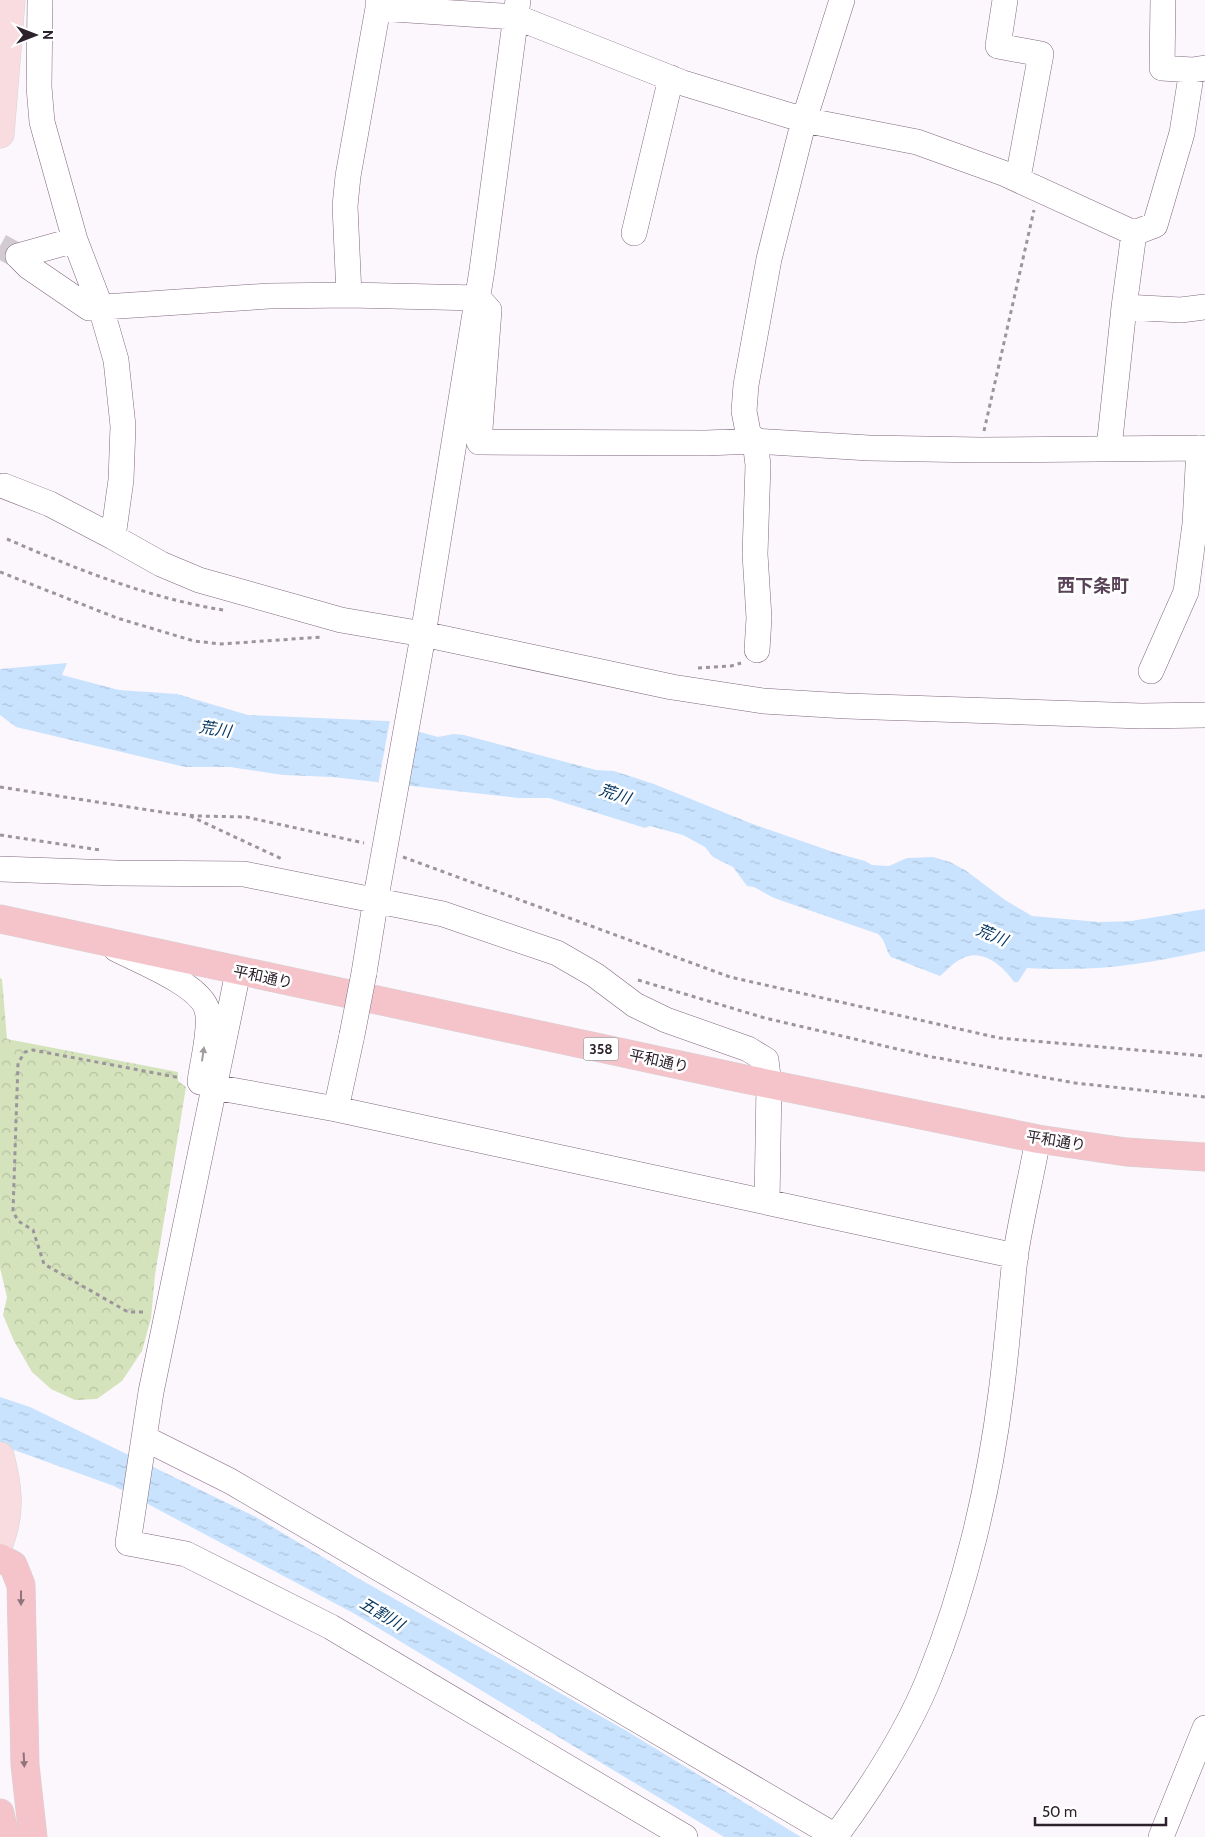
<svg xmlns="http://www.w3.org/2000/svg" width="1205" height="1837" viewBox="0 0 1205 1837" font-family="Cabin,'Noto Sans JP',sans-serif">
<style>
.forest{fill:url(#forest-crowns)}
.water{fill:url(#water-ripples)}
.pier{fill:#fcf7fc}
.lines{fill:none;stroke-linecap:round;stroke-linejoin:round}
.minor-tunnel{stroke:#d2ccd2;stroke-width:25;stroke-dasharray:25 12;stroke-linecap:butt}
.minor-casing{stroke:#7f687e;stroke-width:26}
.major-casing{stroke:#d5d3d5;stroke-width:29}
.highway-casing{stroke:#d5d3d5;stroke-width:29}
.path{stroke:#9c959c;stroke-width:3;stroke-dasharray:4 4;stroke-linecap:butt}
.minor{stroke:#fff;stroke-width:25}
.major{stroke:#f9dce0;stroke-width:28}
.highway{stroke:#f5c4cb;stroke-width:28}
.minor-bridge-casing{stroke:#7f687e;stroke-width:26;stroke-linecap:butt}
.minor-bridge{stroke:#fff;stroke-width:25}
.oneway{fill:#a09ca0}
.oneway2{fill:#90737b}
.labels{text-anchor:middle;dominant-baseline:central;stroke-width:5;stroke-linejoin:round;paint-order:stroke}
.shield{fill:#fff;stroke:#6b646b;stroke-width:1}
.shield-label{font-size:14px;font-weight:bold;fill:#2c222b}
.street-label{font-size:15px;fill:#2c222b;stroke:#fff}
.water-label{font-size:16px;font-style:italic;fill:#073862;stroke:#fff}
.quarter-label{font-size:18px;font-weight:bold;fill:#594358;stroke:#fff}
</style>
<defs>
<pattern id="forest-crowns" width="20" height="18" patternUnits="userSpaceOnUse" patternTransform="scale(1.25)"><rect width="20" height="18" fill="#d4e3bc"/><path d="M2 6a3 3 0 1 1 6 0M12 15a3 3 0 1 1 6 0" fill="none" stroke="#b6c2a2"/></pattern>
<pattern id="water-ripples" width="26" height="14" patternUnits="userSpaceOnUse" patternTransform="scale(1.25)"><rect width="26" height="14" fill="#c9e3fe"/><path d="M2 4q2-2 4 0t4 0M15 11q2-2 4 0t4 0" fill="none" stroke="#adc2da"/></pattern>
</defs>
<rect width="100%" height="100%" fill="#fcf7fc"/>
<path class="forest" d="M0 978 2 979 7 1039 178 1072V1081L186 1087 155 1275 151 1318 142 1351 122 1381 97 1399 75 1400 51 1389 32 1372 14 1341 3 1315 7 1297 0 1268Z"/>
<path class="water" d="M67 663 62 675 119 690 177 694 248 715 410 722 413 730 438 737 453 734 464 735 596 770 614 771 654 784 750 823 836 853 865 861 872 865 889 866 907 858 933 857 950 862 965 870 1005 900 1032 916 1099 922 1131 921 1205 909V951C1143 965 1091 972 1027 968L1018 982H1014C1003 966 982 947 961 959 953 963 947 970 940 976L891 957C885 950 887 942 878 934L774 898 754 887 747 886 733 867 713 857 705 847 683 835 650 826 645 828 549 798H519L332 777 283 775 230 767H185L16 727 0 715V669Z
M0 1397 30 1407 256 1517 356 1577 625 1730 801 1837H724L355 1614 114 1486 0 1445Z"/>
<path class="pier" d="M390 720H411L405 788 378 785Z"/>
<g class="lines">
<path class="minor-tunnel" d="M0 246 18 256"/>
<g class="minor-casing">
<path id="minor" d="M40 0 39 87 42 122 75 240 101 308 116 360 123 426 121 480 113 537
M1005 0 998 46 1041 54 1018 178
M1163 0 1162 68 1192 70 1205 68
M378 8 516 17 683 83 804 120 917 142 1003 173 1134 233
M634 233 671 78
M18 256 29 267 89 308 269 296 349 295 478 298 489 310 479 442 706 443 755 441 869 448 980 450 1205 448
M18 256 75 240
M349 295 345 206 348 176 378 8V0
M1124 307 1181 310 1205 307
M1109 448 1124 307 1134 233 1155 225 1182 133 1192 70
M4 486 50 504 113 537 161 564 199 580 341 620 423 634 672 687 763 701 846 706 1141 716 1205 715
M421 647 482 270 518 0
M757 650 759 618 755 554 758 465 755 441 748 432 744 411 746 385 769 259 804 120 842 0
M1151 671 1186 592 1195 524 1199 448
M0 869 116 873 244 874 443 914 557 953 595 975 635 1005 666 1020 748 1049 766 1060 769 1084 767 1202
M116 949C139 961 201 985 207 1010 212 1028 202 1063 200 1082
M238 972 151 1392 128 1543 186 1554 331 1627 685 1837
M364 973 378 886
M214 1087 336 1109 1016 1256
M336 1109 352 1035
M144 1438 230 1481 837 1837
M835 1837C871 1788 906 1735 929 1678 965 1590 989 1488 1001 1393 1007 1348 1010 1303 1015 1258 1021 1218 1031 1178 1038 1139
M1161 1837 1205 1728"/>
</g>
<g class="major-casing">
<path id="major" d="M0 134 11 0
M0 1456C8 1487 11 1510 0 1541"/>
</g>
<g class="highway-casing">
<path id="highway" d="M0 919 740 1078 1038 1139 1126 1152 1205 1157
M0 1558 13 1565 21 1585 25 1765 33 1837
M0 1813 5 1837"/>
</g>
<path class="path" d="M984 431 1034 210
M7 539C76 569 149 598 223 610
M0 572 117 618 194 641 221 644 322 637
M698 668 731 666 741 663
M0 787 168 813 197 816 246 817 364 843
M190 816 282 859
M0 835 100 850
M403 857 730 977 999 1038 1205 1056
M638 980 765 1018 927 1056 1075 1083 1205 1097
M143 1312H128L44 1264 33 1230 18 1221 13 1211 18 1063 25 1052 33 1050 181 1078"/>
<use href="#minor" class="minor"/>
<use href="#major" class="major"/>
<use href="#highway" class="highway"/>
<g class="minor-bridge-casing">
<path id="minor-bridge" d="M378 886 421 647
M352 1035 364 973"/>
</g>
<use href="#minor-bridge" class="minor-bridge"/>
</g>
<defs><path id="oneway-solid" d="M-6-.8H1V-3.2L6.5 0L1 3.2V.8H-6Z" transform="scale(1.25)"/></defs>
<use class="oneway" href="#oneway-solid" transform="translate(203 1054) rotate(-82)"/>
<g class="oneway2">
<use href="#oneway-solid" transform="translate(21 1598) rotate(90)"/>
<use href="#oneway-solid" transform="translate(24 1760) rotate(87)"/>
</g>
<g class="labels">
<rect class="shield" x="583.5" y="1037.5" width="35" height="23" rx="4"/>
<g class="shield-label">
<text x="601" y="1049">358</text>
</g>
<g class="street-label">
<text transform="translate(263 977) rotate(12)">平和通り</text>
<text transform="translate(659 1061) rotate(12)">平和通り</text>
<text transform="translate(1056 1141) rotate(9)">平和通り</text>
</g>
<g class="water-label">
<text transform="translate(215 729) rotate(9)">荒川</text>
<text transform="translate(615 794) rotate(18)">荒川</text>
<text transform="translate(992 935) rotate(23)">荒川</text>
<text transform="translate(382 1614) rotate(31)">五割川</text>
</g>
<g class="quarter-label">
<text x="1093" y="586">西下条町</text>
</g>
</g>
<g transform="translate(35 35) rotate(90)" stroke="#ffffff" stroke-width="4" paint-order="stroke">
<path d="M0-4L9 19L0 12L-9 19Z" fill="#2c222b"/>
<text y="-8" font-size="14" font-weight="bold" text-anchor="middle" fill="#2c222b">N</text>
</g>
<path d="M1035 1817v8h131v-8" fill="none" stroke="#2c222b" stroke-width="2.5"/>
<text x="1042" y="1817" font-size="15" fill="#2c222b" stroke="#ffffff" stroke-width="4" paint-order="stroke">50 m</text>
</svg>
